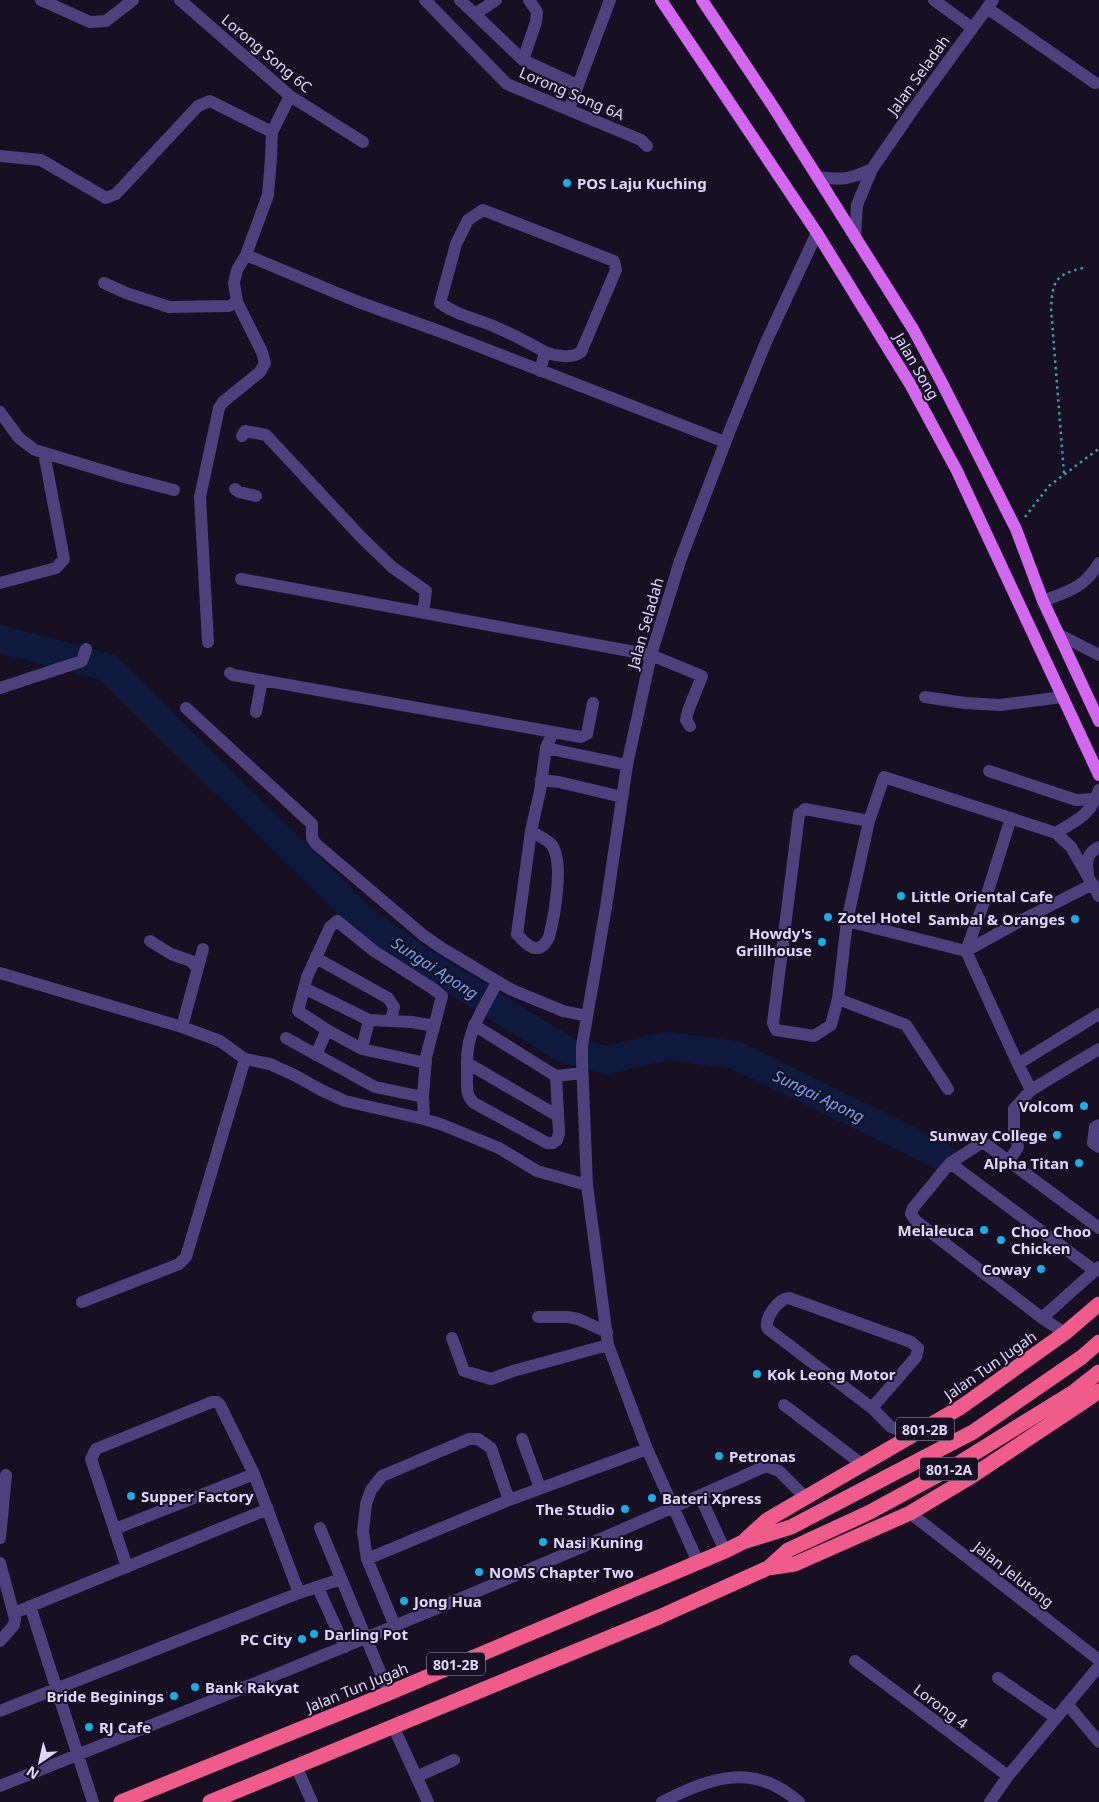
<svg xmlns="http://www.w3.org/2000/svg" width="1099" height="1802" viewBox="0 0 1099 1802" font-family="'Noto Sans',sans-serif">
<style>
.lines{fill:none;stroke-linecap:round;stroke-linejoin:round}
.river{stroke:#0f183d;stroke-width:28}
.path{stroke:#3b9faa;stroke-width:2.5;stroke-dasharray:2.5 4;stroke-linecap:butt}
.minor{stroke:#4c407d;stroke-width:12}
.major{stroke:#d367f0;stroke-width:12}
.highway{stroke:#ef5c8b;stroke-width:15}
.poi-dot{fill:#16b0e6;stroke:#161022;stroke-width:2}
.labels{text-anchor:middle;dominant-baseline:central;stroke-width:4;stroke-linejoin:round;paint-order:stroke}
.shield{fill:#161022;stroke:#a39aba;stroke-width:1}
.shield-label{font-size:14px;font-weight:bold;fill:#e0d5fb}
.street-label{font-size:15px;fill:#e0d5fb;stroke:#161022}
.poi-label{font-size:15px;font-weight:bold;fill:#e0d5fb;stroke:#161022;text-anchor:start}
.water-label{font-size:16px;font-style:italic;fill:#6e9ff1;stroke:#161022}
</style>
<rect width="100%" height="100%" fill="#161022"/>
<g class="lines">
<path class="river" d="M0 639 107 667 365 921 420 960 566 1050 607 1060 667 1046 735 1055 942 1156"/>
<path class="path" d="M1064 473 1051 308C1053 280 1055 275 1083 268
M1025 517 1049 486 1097 450 1099 446"/>
<path class="minor" d="M41 0 90 22 106 21 133 0
M180 0 290 96 363 142
M425 0 507 84 641 140 647 146
M460 0 523 60 577 85
M934 0 972 28
M987 8 1095 83
M475 14 496 0
M523 60 536 22 537 12 529 0
M569 109 610 0
M0 156 41 160 106 198 116 194 198 106 210 101 272 132
M818 177C843 180 848 180 872 169
M855 238 857 205 872 169 914 108 993 0
M246 255 356 301 447 334 725 442
M104 283 126 293 169 307 229 306 237 302
M540 371 545 352C527 342 510 333 491 325 473 318 457 315 440 303L456 244 468 220 483 210 614 261 616 270 581 352C572 359 555 356 545 352
M0 412 19 438 35 450 124 477 174 490
M242 436 245 431 266 435 361 537 392 567 426 591 423 613
M235 489 239 492 256 496
M241 579 651 655 702 676 688 711 686 720 690 726
M0 583 56 568 64 559 44 453
M1043 601C1069 591 1084 588 1099 563
M1060 635 1099 655
M208 642 200 497 219 408 223 402 260 372 265 363 262 352 237 302 234 283 237 270 246 255 268 195 271 158 272 132 290 96
M230 673 233 675 581 737 587 734 593 703
M0 688 82 661 86 649
M925 697 965 703 1000 705 1063 697
M186 708 312 824V838L316 844 423 935 440 947 510 989 563 1011 587 1016
M256 712 262 680
M546 748 627 765
M989 771 1076 800 1096 799
M541 780 559 782 622 797
M1011 818 987 894 966 951 1024 919 1093 884
M531 831C537 835 546 839 551 844 565 860 554 918 549 937 539 957 527 946 517 934L531 831 540 791 546 748 553 732
M1056 833C1078 819 1090 816 1099 790
M1088 873C1086 860 1087 853 1099 847
M847 921 869 821 884 777 1056 833 1071 847 1099 896
M150 941 171 954 191 961 197 968
M316 958 388 998 394 1007 391 1021
M0 973 182 1027 220 1041 245 1059 270 1064 296 1076 321 1090 345 1101 424 1119 443 1125 499 1148 537 1171 587 1185
M497 982C489 999 477 1016 471 1035 466 1049 467 1064 467 1078 467 1088 466 1096 474 1103L547 1143H553L557 1140 559 1133 556 1076
M304 988 369 1020 412 1022 434 1026
M838 999 831 1025 814 1036 776 1030 773 1023 799 814 805 809 869 821
M474 1025 556 1076 582 1073
M182 1027 203 949
M286 1038 375 1087 423 1097
M362 1049 369 1020
M316 1055 327 1030
M467 1063 558 1116
M1018 1064 1031 1090
M948 1089 906 1025 838 999 847 921 966 951 1018 1064 1099 1014
M424 1119 423 1097 426 1057 442 996 432 988 374 951 337 921 330 927 307 977 298 1011 327 1030 362 1049 426 1063
M1099 1125 1095 1127 1093 1143 1099 1147
M1009 1161 1018 1147 1014 1129V1109L1031 1090 1099 1049
M950 1163 1095 1271
M82 1302 179 1264 186 1257 245 1059
M538 1317H568L578 1319 607 1332
M1042 1318 1099 1267
M1065 1333 1042 1318 916 1221 911 1214 913 1208 950 1163 983 1142 1099 1228
M452 1338 464 1371 491 1379 513 1371 608 1345
M784 1405 863 1465
M872 1408 916 1357 918 1348 911 1342 789 1298C779 1298 763 1319 768 1329L872 1408 891 1427 914 1436
M522 1439 540 1488
M700 1496 725 1551
M910 1513 1099 1660
M320 1528 389 1693
M115 1529 254 1474
M0 1538 6 1475
M367 1559 509 1500 647 1449
M698 1562 647 1449 608 1345 587 1185 582 1061V1046L606 907 627 765 651 655 680 561 730 430 766 342 817 233
M0 1563 15 1619 14 1625 0 1641
M127 1567 91 1459 96 1449 212 1402H217L220 1405 254 1474 299 1593
M318 1588 345 1647
M30 1606 93 1802
M14 1613 268 1509
M395 1626 367 1559 363 1532 366 1504 371 1490 382 1476 469 1439H478L491 1448 509 1500
M855 1661 1008 1776
M998 1678 1056 1718
M1068 1705 1099 1742
M0 1711 299 1593 341 1579
M393 1726 428 1802
M296 1766 312 1802
M416 1777 454 1760
M0 1786C257 1683 513 1580 766 1466L779 1471 805 1497
M662 1802C711 1777 754 1762 799 1802
M990 1802 1008 1776 1099 1666"/>
<path class="major" d="M661 0 817 233 910 384 957 471 1099 775
M702 0 774 108 913 329 941 381 1016 529 1043 601 1099 721"/>
<path class="highway" d="M746 1539 767 1520 961 1407 1065 1333 1099 1304
M768 1568 795 1564 910 1513 972 1476 1085 1401 1099 1391
M121 1802 389 1693 725 1551 743 1542 791 1527 973 1432 1082 1357 1099 1342
M210 1802 659 1617 768 1568 788 1550 868 1513 951 1468 1075 1391 1099 1372"/>
</g>
<g class="poi-dot">
<circle cx="567" cy="183" r="5"/>
<circle cx="901" cy="896" r="5"/>
<circle cx="828" cy="917" r="5"/>
<circle cx="1075" cy="919" r="5"/>
<circle cx="822" cy="942" r="5"/>
<circle cx="1084" cy="1106" r="5"/>
<circle cx="1057" cy="1135" r="5"/>
<circle cx="1079" cy="1163" r="5"/>
<circle cx="984" cy="1230" r="5"/>
<circle cx="1001" cy="1240" r="5"/>
<circle cx="1041" cy="1269" r="5"/>
<circle cx="757" cy="1374" r="5"/>
<circle cx="719" cy="1456" r="5"/>
<circle cx="131" cy="1496" r="5"/>
<circle cx="652" cy="1498" r="5"/>
<circle cx="625" cy="1509" r="5"/>
<circle cx="543" cy="1542" r="5"/>
<circle cx="479" cy="1572" r="5"/>
<circle cx="404" cy="1601" r="5"/>
<circle cx="314" cy="1634" r="5"/>
<circle cx="302" cy="1639" r="5"/>
<circle cx="195" cy="1687" r="5"/>
<circle cx="174" cy="1696" r="5"/>
<circle cx="89" cy="1727" r="5"/>
</g>
<g class="labels">
<g class="shield">
<rect x="896" y="1417.5" width="58" height="23" rx="4"/>
<rect x="920" y="1457.5" width="58" height="23" rx="4"/>
<rect x="427" y="1652.5" width="58" height="23" rx="4"/>
</g>
<g class="shield-label">
<text x="925" y="1429">801-2B</text>
<text x="949" y="1469">801-2A</text>
<text x="456" y="1664">801-2B</text>
</g>
<g class="street-label">
<text transform="translate(267 53) rotate(40)">Lorong Song 6C</text>
<text transform="translate(918 75) rotate(-54)">Jalan Seladah</text>
<text transform="translate(572 93) rotate(23)">Lorong Song 6A</text>
<text transform="translate(917 366) rotate(60)">Jalan Song</text>
<text transform="translate(645 623) rotate(-74)">Jalan Seladah</text>
<text transform="translate(990 1365) rotate(-35)">Jalan Tun Jugah</text>
<text transform="translate(1014 1574) rotate(38)">Jalan Jelutong</text>
<text transform="translate(357 1687) rotate(-22)">Jalan Tun Jugah</text>
<text transform="translate(941 1706) rotate(37)">Lorong 4</text>
</g>
<g class="poi-label">
<text x="577" y="183">POS Laju Kuching</text>
<text x="911" y="896">Little Oriental Cafe</text>
<text x="838" y="917">Zotel Hotel</text>
<text x="1065" y="919" text-anchor="end">Sambal &amp; Oranges</text>
<text x="812" y="933" text-anchor="end">Howdy's<tspan x="812" dy="17">Grillhouse</tspan></text>
<text x="1074" y="1106" text-anchor="end">Volcom</text>
<text x="1047" y="1135" text-anchor="end">Sunway College</text>
<text x="1069" y="1163" text-anchor="end">Alpha Titan</text>
<text x="974" y="1230" text-anchor="end">Melaleuca</text>
<text x="1011" y="1231">Choo Choo<tspan x="1011" dy="17">Chicken</tspan></text>
<text x="1031" y="1269" text-anchor="end">Coway</text>
<text x="767" y="1374">Kok Leong Motor</text>
<text x="729" y="1456">Petronas</text>
<text x="141" y="1496">Supper Factory</text>
<text x="662" y="1498">Bateri Xpress</text>
<text x="615" y="1509" text-anchor="end">The Studio</text>
<text x="553" y="1542">Nasi Kuning</text>
<text x="489" y="1572">NOMS Chapter Two</text>
<text x="414" y="1601">Jong Hua</text>
<text x="324" y="1634">Darling Pot</text>
<text x="292" y="1639" text-anchor="end">PC City</text>
<text x="205" y="1687">Bank Rakyat</text>
<text x="164" y="1696" text-anchor="end">Bride Beginings</text>
<text x="99" y="1727">RJ Cafe</text>
</g>
<g class="water-label">
<text transform="translate(435 968) rotate(33)">Sungai Apong</text>
<text transform="translate(819 1096) rotate(26)">Sungai Apong</text>
</g>
</g>
<g transform="translate(40 1762) rotate(214)" stroke="#161022" stroke-width="4" paint-order="stroke">
<path d="M0-4L9 19L0 12L-9 19Z" fill="#e0d5fb"/>
<text y="-8" font-size="14" font-weight="bold" text-anchor="middle" fill="#e0d5fb">N</text>
</g>
</svg>
